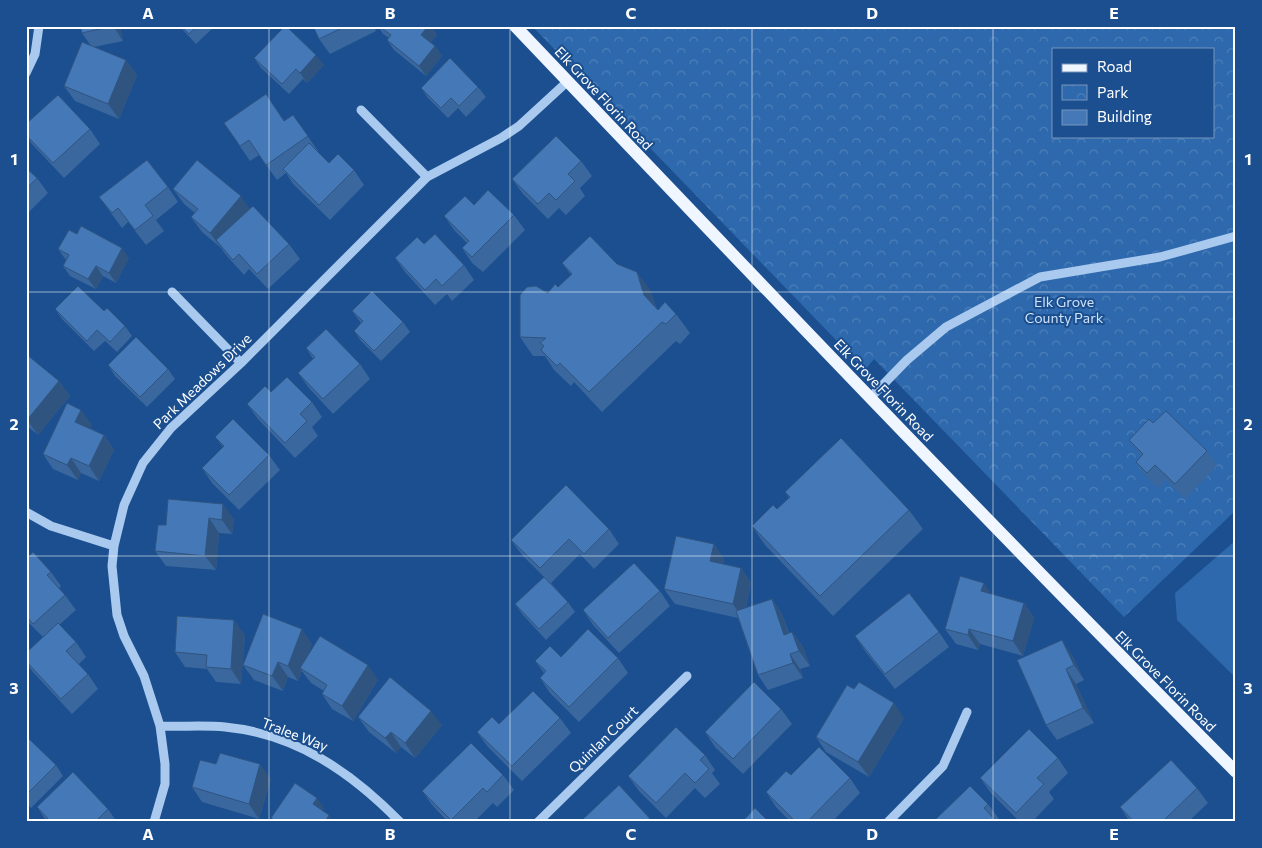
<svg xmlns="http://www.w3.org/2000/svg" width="1262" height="848" viewBox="0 0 1262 848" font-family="Commissioner,sans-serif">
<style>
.grass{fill:#2e69ad}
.park{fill:url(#park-crowns);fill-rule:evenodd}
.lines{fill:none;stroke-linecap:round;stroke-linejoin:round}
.minor{stroke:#a9c9ee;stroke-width:9}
.major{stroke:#f0f6ff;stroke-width:12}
.wall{fill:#3a679d}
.shaded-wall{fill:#305480}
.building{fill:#4478b7;stroke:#305480}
.grid{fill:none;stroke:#fff;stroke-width:1;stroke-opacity:0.55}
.labels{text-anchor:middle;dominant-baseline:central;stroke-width:4;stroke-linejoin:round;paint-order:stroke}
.street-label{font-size:14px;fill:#fff;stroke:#1b4f8f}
.park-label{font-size:14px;fill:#cfe3fa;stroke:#1b4f8f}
.neatline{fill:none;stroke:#fff;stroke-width:2}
.grid-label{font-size:16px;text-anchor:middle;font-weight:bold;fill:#fff}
</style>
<defs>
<pattern id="park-crowns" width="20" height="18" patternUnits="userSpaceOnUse" patternTransform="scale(1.25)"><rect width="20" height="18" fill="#2e69ad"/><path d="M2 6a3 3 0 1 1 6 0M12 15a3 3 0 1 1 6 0" fill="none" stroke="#4d80b9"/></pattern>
</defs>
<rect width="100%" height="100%" fill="#1b4f8f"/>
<path class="grass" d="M1236 540V678L1177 620 1175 593Z"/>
<path class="park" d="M532 26H1236V510L1124 617 874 359 865 370ZM1053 49H1213V136H1053Z"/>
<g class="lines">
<path class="minor" d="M26 73 35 54 39 26
M361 110 427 177
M172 292 241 363
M870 398 907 360 946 327 1040 277 1160 257 1236 236
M26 512 51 526 114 546
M160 726C181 727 204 725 225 727 296 734 351 772 400 822
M154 822 165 784V764L160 726 144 676 124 636 117 615 112 566 114 546 124 505 143 463 171 428 241 363 427 177 501 138 519 126 568 81
M538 822 687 676
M888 822 943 766 967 712"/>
<path class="major" d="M515 26C753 276 992 527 1236 772"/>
</g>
<path class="wall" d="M80 26H120L123 41 94 47 126 60 137 75 119 119 75 101 64 86 91 46 82 33Z
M180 26H215L196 44 184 31Z
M313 26H374L376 31 330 54 319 39Z
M378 26H431L437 35 430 43 435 46 442 56 426 76 394 50 387 40 389 38 383 34Z
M254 58 324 65 307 83 303 79 289 94 261 68Z
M478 87 486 97 466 117 458 108 448 118 428 98 421 88Z
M293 115 318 151 317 152 329 163 354 170 364 185 330 220 293 184 286 173 277 180 259 155 250 161 224 123 285 121Z
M26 124 90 129 100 144 64 178 32 144 26 136Z
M581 161 592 176 580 188 585 196 566 215 559 208 548 219 523 194 512 179Z
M26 168 37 178 48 193 26 215Z
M168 187 178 202 156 220 164 231 146 245 128 222 122 228 99 197Z
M173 189 250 209 289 244 300 259 268 289 249 269 244 275 226 255 221 248 202 232 191 217 195 213 184 204Z
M474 205 514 215 525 230 483 272 472 263 462 248 467 243 455 231 444 216Z
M424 244 464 265 474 280 452 301 447 294 435 305 405 272 395 258Z
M58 249 129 258 116 283 103 276 96 289 70 276 63 266 66 260Z
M562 263 617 264 651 291 656 307 658 310 676 314 690 333 680 344 676 341 602 412 574 382 571 386 554 370 545 356H533L520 337 558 287 571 275Z
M55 309 104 311 125 326 132 336 117 352 105 341 94 351 62 319Z
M352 311 403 322 410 332 381 361 361 341 354 331 361 323Z
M306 348 360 364 370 379 333 414 309 388 298 373 313 359Z
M26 354 59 381 70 396 38 435 26 425Z
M108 365 168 369 175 379 147 407 115 376Z
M271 392 312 402 322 417 312 427 318 436 295 458 258 419 247 404Z
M92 425 90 428 104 435 114 450 99 481 81 473 78 480 53 469 43 454Z
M215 437 269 455 280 470 239 510 212 483 202 468 223 447Z
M1129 440 1207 451 1217 466 1185 499 1166 480 1158 488 1146 477 1136 462 1141 456Z
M785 492 909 510 923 529 833 616 765 545 752 526 777 509 789 498Z
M168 499 234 519 232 534 219 533 216 570 166 566 155 551 166 525Z
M609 529 619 544 594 569 580 554 551 583 568 602 575 612 546 640 522 614 515 604 544 577 522 555 511 540Z
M714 544 724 559 723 564 741 568 751 583 746 607 772 599 782 614 789 633 792 632 803 647 810 666 800 669 803 678 768 690 758 675 738 618 675 604 664 589Z
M26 559 51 572 61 586 59 588 65 595 76 610 59 625 76 642 86 657 79 664 88 674 98 689 72 714 33 672 26 663V653L43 637 26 620Z
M660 591 670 606 619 653 593 625 583 610Z
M991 594 1024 603 1034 618 1023 656 980 644 978 650 956 644 945 629Z
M939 632 949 647 895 689 865 651 855 636Z
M245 635 241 684 216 682 207 669 185 667 175 652Z
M312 644 307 656 378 680 353 721 332 709 322 694 324 691 311 683 302 671 298 681 288 677 283 691 254 680 243 665Z
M1072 655 1084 680 1076 684 1094 723 1057 740 1046 725 1017 660Z
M561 657 618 658 628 673 579 722 550 693 540 678 544 673 535 661Z
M781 709 792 724 743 774 715 747 705 732Z
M358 717 442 725 415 758 401 747 396 753 369 732Z
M560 718 571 733 522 781 488 747 477 732 499 724Z
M904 718 869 777 826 752 816 737Z
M26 736 56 765 63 776 31 808 26 803Z
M705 755 715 770 712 773 720 784 705 798 695 788 666 818 639 791 628 776Z
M1058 758 1068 773 1049 792 1054 799 1032 822H1020L991 793 980 778Z
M503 775 514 790 497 807 493 803 474 822H448L433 806 422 791Z
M791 775 850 778 860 793 832 822H791L776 807 766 792Z
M271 779 259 819 202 802 192 787Z
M1197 788 1208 803 1188 822H1130L1120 807Z
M988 804 999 819 997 821 933 822Z
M37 807 108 809 117 822H47Z"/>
<path class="shaded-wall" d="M113 26H120L123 41Z
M428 26H431L437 35 428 46 421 35Z
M435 46 442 56 426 76 419 66Z
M316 55 324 65 307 83 300 73Z
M126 60 137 75 119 119 108 104Z
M241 196 251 211 216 240 221 248 210 233Z
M122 248 129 258 116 283 109 273Z
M96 266 103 276 96 289 88 279Z
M637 272 651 291 658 314 644 295Z
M59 381 70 396 38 435 27 420Z
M81 410 92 425 86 437 75 422Z
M104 435 114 450 99 481 89 466Z
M71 458 81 473 78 480 67 465Z
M223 504 234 519 232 534 222 520Z
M209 518 219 533 216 570 205 556Z
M714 544 724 559 721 576 710 561Z
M741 568 751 583 743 619 733 604Z
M984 583 994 598 981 591Z
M772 599 782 614 794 650 784 635Z
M1024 603 1034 618 1023 656 1013 641Z
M234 620 245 635 241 684 231 669Z
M302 629 312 644 302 669 300 668 302 671 298 681 288 666Z
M969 629 980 644 978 650 968 635Z
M792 632 803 647 810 666 799 651Z
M1062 640 1072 655 1084 680 1074 665Z
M790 654 800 669 803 678 793 663Z
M278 662 288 677 283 691 272 676Z
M368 665 378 680 353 721 342 706Z
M1066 669 1076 684 1094 723 1083 708Z
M894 703 904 718 869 777 858 762Z
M431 711 442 725 415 758 405 743Z
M391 732 401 747 396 753 385 738Z
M260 764 271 779 259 819 249 804Z
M317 798 324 808 320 814 313 804Z
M329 815 334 822H325Z"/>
<path class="building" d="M80 26H113L82 33Z
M181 26H197L189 34Z
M285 26H286L316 55 300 73 296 69 282 84 254 58Z
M313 26H346L319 39Z
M379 26H428L421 35 435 46 419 66 387 40 391 35Z
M82 42 126 60 108 104 64 86Z
M450 58 478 87 459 106 451 98 441 108 421 88Z
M266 94 284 121 293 115 308 136 266 165 249 140 240 146 224 123Z
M58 95 90 129 53 163 26 135V124Z
M556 136 581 161 568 174 575 181 556 200 549 193 538 204 512 179Z
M309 143 329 163 338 154 354 170 319 205 283 169Z
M147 160 168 187 145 205 153 216 135 230 118 208 112 213 99 197Z
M197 160 241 196 210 233 191 217 198 209 173 189Z
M26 168 37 178 26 189Z
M488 190 514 215 472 257 462 248 469 241 444 216 465 196 474 205Z
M253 206 289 244 257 274 239 254 233 260 216 240Z
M81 226 122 248 109 273 96 266 88 279 63 266 69 255 58 249 69 230 77 234Z
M435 234 464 265 442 286 436 279 425 290 395 258 417 237 424 244Z
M590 236 617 264 637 272 644 295 658 310 665 302 676 314 666 324 662 322 589 392 560 363 557 366 541 350 544 346 540 343 546 338 520 337V295L527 287 536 286 548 293 555 284 558 287 572 274 562 263Z
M78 286 104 311 107 308 125 326 110 342 97 330 87 341 55 309Z
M372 291 403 322 374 351 354 331 363 321 352 311Z
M326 329 360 364 323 399 298 373 315 357 306 348Z
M136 337 168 369 140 397 108 365Z
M26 354 59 381 27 420 26 419Z
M287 377 312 402 300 414 307 421 285 443 247 404 265 386 271 392Z
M67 403 81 410 75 422 104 435 89 466 71 458 67 465 43 454Z
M1166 411 1207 451 1175 484 1155 465 1147 473 1136 462 1143 454 1129 440 1149 419 1153 423Z
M233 419 269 455 229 495 202 468 224 446 215 437Z
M841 438 909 510 820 596 752 526 773 505 777 509 790 497 785 492Z
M566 485 609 529 584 554 569 539 540 568 511 540Z
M168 499 223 504 222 520 209 518 205 556 155 551 158 525H166Z
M676 536 714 544 710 561 741 568 733 604 664 589Z
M33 552 51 572 47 575 65 595 33 624 26 616V559Z
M634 563 660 591 608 638 583 610Z
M960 576 984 583 981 591 1024 603 1013 641 969 629 968 635 945 629Z
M544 577 568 602 539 629 515 604Z
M909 593 939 632 885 674 855 636Z
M772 599 784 635 792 632 799 651 790 654 793 663 758 675 736 611Z
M263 614 302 629 288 666 278 662 272 676 243 665Z
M177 616 234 620 231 669 206 667 207 655 175 652Z
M58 623 76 642 66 651 88 674 61 699 26 661V653Z
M588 629 618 658 569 707 540 678 546 671 535 661 550 646 561 657Z
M320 636 368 665 342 706 322 694 327 685 300 668Z
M1062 640 1074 665 1066 669 1083 708 1046 725 1017 660Z
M390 677 431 711 405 743 391 732 385 738 358 717Z
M754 682 781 709 733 759 705 732Z
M859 682 894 703 858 762 816 737 847 685 854 689Z
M533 691 560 718 512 766 477 732 492 717 499 724Z
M676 727 705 755 700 760 709 769 695 783 685 773 656 803 628 776Z
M1029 729 1058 758 1037 778 1044 784 1016 813 980 778Z
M26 736 56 765 26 795Z
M471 743 503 775 487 792 483 788 451 820 422 791Z
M819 747 850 778 807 822H796L766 792 786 771 791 775Z
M220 753 260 764 249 804 192 787 200 760 216 764Z
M1171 760 1197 788 1162 822H1134L1120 807Z
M73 772 108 809 95 822H62L60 820 58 822H51L37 807Z
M295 783 317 798 313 804 329 815 325 822H277L271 818Z
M619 785 653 822H580Z
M970 786 988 804 984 808 997 822H933Z
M755 808 769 822H742Z"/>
<path class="grid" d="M269 26V822M510 26V822M752 26V822M993 26V822M26 292H1236M26 556H1236"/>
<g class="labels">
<g class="street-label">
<text transform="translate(604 98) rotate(47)">Elk Grove Florin Road</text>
<text transform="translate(202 381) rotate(-44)">Park Meadows Drive</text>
<text transform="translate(884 390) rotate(46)">Elk Grove Florin Road</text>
<text transform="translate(1166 681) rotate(45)">Elk Grove Florin Road</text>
<text transform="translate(295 734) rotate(21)">Tralee Way</text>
<text transform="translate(603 739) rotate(-44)">Quinlan Court</text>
</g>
<g class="park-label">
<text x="1064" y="301">Elk Grove<tspan x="1064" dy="16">County Park</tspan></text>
</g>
</g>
<rect width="1262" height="848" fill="none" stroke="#1b4f8f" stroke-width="55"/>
<rect x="1052" y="48" width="162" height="90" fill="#1b4f8f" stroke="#7695bc"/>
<rect x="1062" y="64" width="25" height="8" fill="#f0f6ff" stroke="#7695bc"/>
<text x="1097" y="72" font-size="15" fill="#ffffff">Road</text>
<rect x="1062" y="85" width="25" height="15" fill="url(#park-crowns)" stroke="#7695bc"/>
<text x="1097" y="98" font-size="15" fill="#ffffff">Park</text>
<rect x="1062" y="110" width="25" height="15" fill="#4478b7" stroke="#7695bc"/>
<text x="1097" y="122" font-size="15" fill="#ffffff">Building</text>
<rect x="28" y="28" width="1206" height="792" class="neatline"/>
<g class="grid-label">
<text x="148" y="19">A</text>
<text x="390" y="19">B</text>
<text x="631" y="19">C</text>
<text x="872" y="19">D</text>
<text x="1114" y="19">E</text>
<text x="14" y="165">1</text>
<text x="1248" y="165">1</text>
<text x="14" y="430">2</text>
<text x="1248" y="430">2</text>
<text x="14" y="694">3</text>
<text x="1248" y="694">3</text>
<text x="148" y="840">A</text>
<text x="390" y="840">B</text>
<text x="631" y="840">C</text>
<text x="872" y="840">D</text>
<text x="1114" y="840">E</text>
</g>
</svg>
